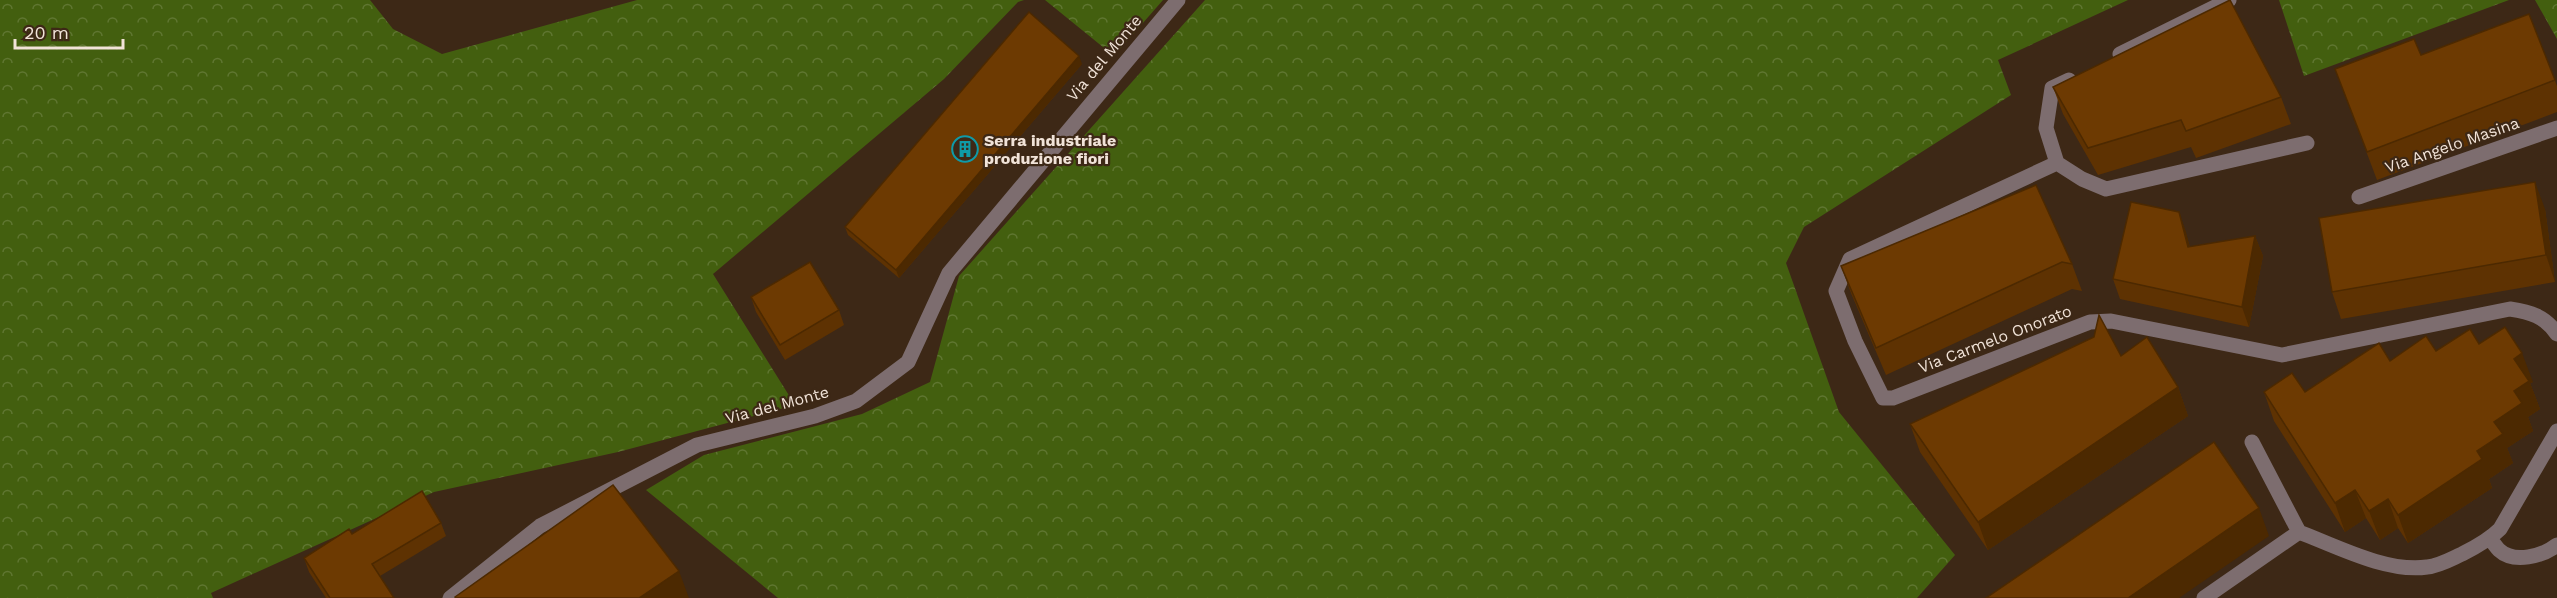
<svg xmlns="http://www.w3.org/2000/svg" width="2557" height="598" viewBox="0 0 2557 598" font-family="'Work Sans',sans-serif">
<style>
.forest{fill:url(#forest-crowns)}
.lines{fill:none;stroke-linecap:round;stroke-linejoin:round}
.minor{stroke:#7d6d6f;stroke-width:15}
.wall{fill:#5e3202}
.shaded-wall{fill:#4c2901}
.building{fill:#6d3a02;stroke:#4c2901;stroke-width:1.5}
.labels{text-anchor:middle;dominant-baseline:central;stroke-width:4.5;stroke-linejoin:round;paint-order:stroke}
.street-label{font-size:16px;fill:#f1e3d8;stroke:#3d2816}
.poi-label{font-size:16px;font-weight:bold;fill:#f1e3d8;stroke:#3d2816;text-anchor:start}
</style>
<defs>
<pattern id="forest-crowns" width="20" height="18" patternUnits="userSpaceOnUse" patternTransform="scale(1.5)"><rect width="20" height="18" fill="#435f0f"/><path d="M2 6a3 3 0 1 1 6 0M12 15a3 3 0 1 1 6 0" fill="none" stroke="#5f7631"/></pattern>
</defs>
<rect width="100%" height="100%" fill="#3d2816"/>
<path class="forest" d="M0 0H370L393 29 442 54 637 0H1024L1018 2 944 79 713 274 795 405 618 452 434 492 211 593 213 598H0Z
M1045 0H1163L1114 56Z
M1205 0H2128L1998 60 2011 95 1804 227 1786 263 1839 412 1955 555 1917 598H778L646 490 704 455 862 414 930 382 959 276Z
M2279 0H2509L2304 76Z
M2535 0H2557V39Z"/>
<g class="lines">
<path class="minor" d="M2120 54 2229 0
M2307 143 2106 189 2082 179 2057 163 1850 259 1836 291 1855 341 1883 398H1893L2090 322 2111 321 2282 355 2510 309C2530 312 2545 316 2557 334
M2057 163 2046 128 2052 88 2069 80
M2359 197 2557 128
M2252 442 2299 532
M2490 539C2493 542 2496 547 2499 550 2514 564 2543 556 2557 545
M450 598 540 526 697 445 815 416 856 401 908 362 949 273 1178 0
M2204 598 2299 532C2336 546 2387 573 2427 567 2439 566 2451 559 2462 554 2476 547 2489 540 2500 529L2557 431"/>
</g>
<path class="wall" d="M2529 14 2557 86V112L2377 180 2335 69 2421 55Z
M1082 64 899 278 848 235 845 227Z
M2053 87 2281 97 2291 124 2196 158 2191 147 2098 175 2063 114Z
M2036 185 2072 264 2082 291 2072 289 1886 375 1851 293 1841 266Z
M2545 209 2555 282 2341 319 2332 292Z
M2179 212 2190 247 2255 236 2263 256 2249 327 2120 299 2113 279Z
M751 297 839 310 844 325 785 360 756 312Z
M2479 344 2533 382 2530 383 2540 409 2528 417 2533 431 2507 448 2513 463 2489 479 2492 488 2408 543 2398 528 2380 540 2366 518 2345 532 2274 421 2264 392H2305L2390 361Z
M2121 356 2178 387 2188 416 1988 550 1920 452 1910 424Z
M441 523 446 536 380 576 394 598H326L309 572 304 558 352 534Z"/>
<path class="shaded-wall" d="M1079 56 1082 64 899 278 896 270Z
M2535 182 2545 209 2555 282 2546 255Z
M2179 212 2186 232 2195 267 2188 247Z
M2255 236 2263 256 2249 327 2242 307Z
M2522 353 2533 382 2530 383 2540 409 2528 417 2533 431 2507 448 2513 463 2489 479 2492 488 2408 543 2398 515 2477 451 2494 422 2514 391V359Z
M2178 387 2188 416 1988 550 1978 522Z
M2355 490 2366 518 2345 532 2335 503Z
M2388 499 2398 528 2380 540 2369 511Z
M2259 508 2269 536 2179 598H2128Z
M679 571 689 598H639Z"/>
<path class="building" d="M2230 0 2281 97 2186 131 2181 120 2088 148 2053 87Z
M1029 12 1079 56 896 270 845 227Z
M2529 14 2555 80 2367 152 2335 69 2414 39 2421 55Z
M2535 182 2546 255 2332 292 2319 218Z
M2036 185 2072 264 2062 262 1876 348 1841 266Z
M2131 202 2179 212 2188 247 2255 236 2242 307 2113 279Z
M810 262 839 310 780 345 751 297Z
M2099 315 2121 356 2147 337 2178 387 1978 522 1910 424 2094 337Z
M2505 327 2522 353 2514 359 2529 381 2514 391 2522 403 2494 422 2503 434 2477 451 2482 459 2398 515 2388 499 2369 511 2355 490 2335 503 2264 392 2292 373 2305 392 2379 343 2390 361 2426 336 2436 351 2470 329 2479 344Z
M2214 442 2259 508 2128 598H1986Z
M613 485 679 571 639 598H456L455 597Z
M422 491 441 523 372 564 394 598H330L304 558 349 529 352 534Z"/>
<defs>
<g id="building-ring" transform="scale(1.35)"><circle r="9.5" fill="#3d2816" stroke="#0f9aa8" stroke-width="1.5"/><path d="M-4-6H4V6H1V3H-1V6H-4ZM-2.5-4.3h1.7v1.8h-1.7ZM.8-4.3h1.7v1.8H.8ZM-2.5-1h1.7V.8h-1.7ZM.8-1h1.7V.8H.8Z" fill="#0f9aa8"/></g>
</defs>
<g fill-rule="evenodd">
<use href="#building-ring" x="965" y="149"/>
</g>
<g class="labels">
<g class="street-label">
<text transform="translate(1104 58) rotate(-50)">Via del Monte</text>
<text transform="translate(2452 145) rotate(-19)">Via Angelo Masina</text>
<text transform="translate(1995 339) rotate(-21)">Via Carmelo Onorato</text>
<text transform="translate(777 405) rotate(-15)">Via del Monte</text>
</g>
<g class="poi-label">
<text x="984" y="140">Serra industriale<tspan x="984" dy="18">produzione fiori</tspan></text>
</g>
</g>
<path d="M15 39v9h108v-9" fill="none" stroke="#f1e3d8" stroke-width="3"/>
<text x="24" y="39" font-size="18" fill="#f1e3d8" stroke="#3d2816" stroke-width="4.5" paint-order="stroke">20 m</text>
</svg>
